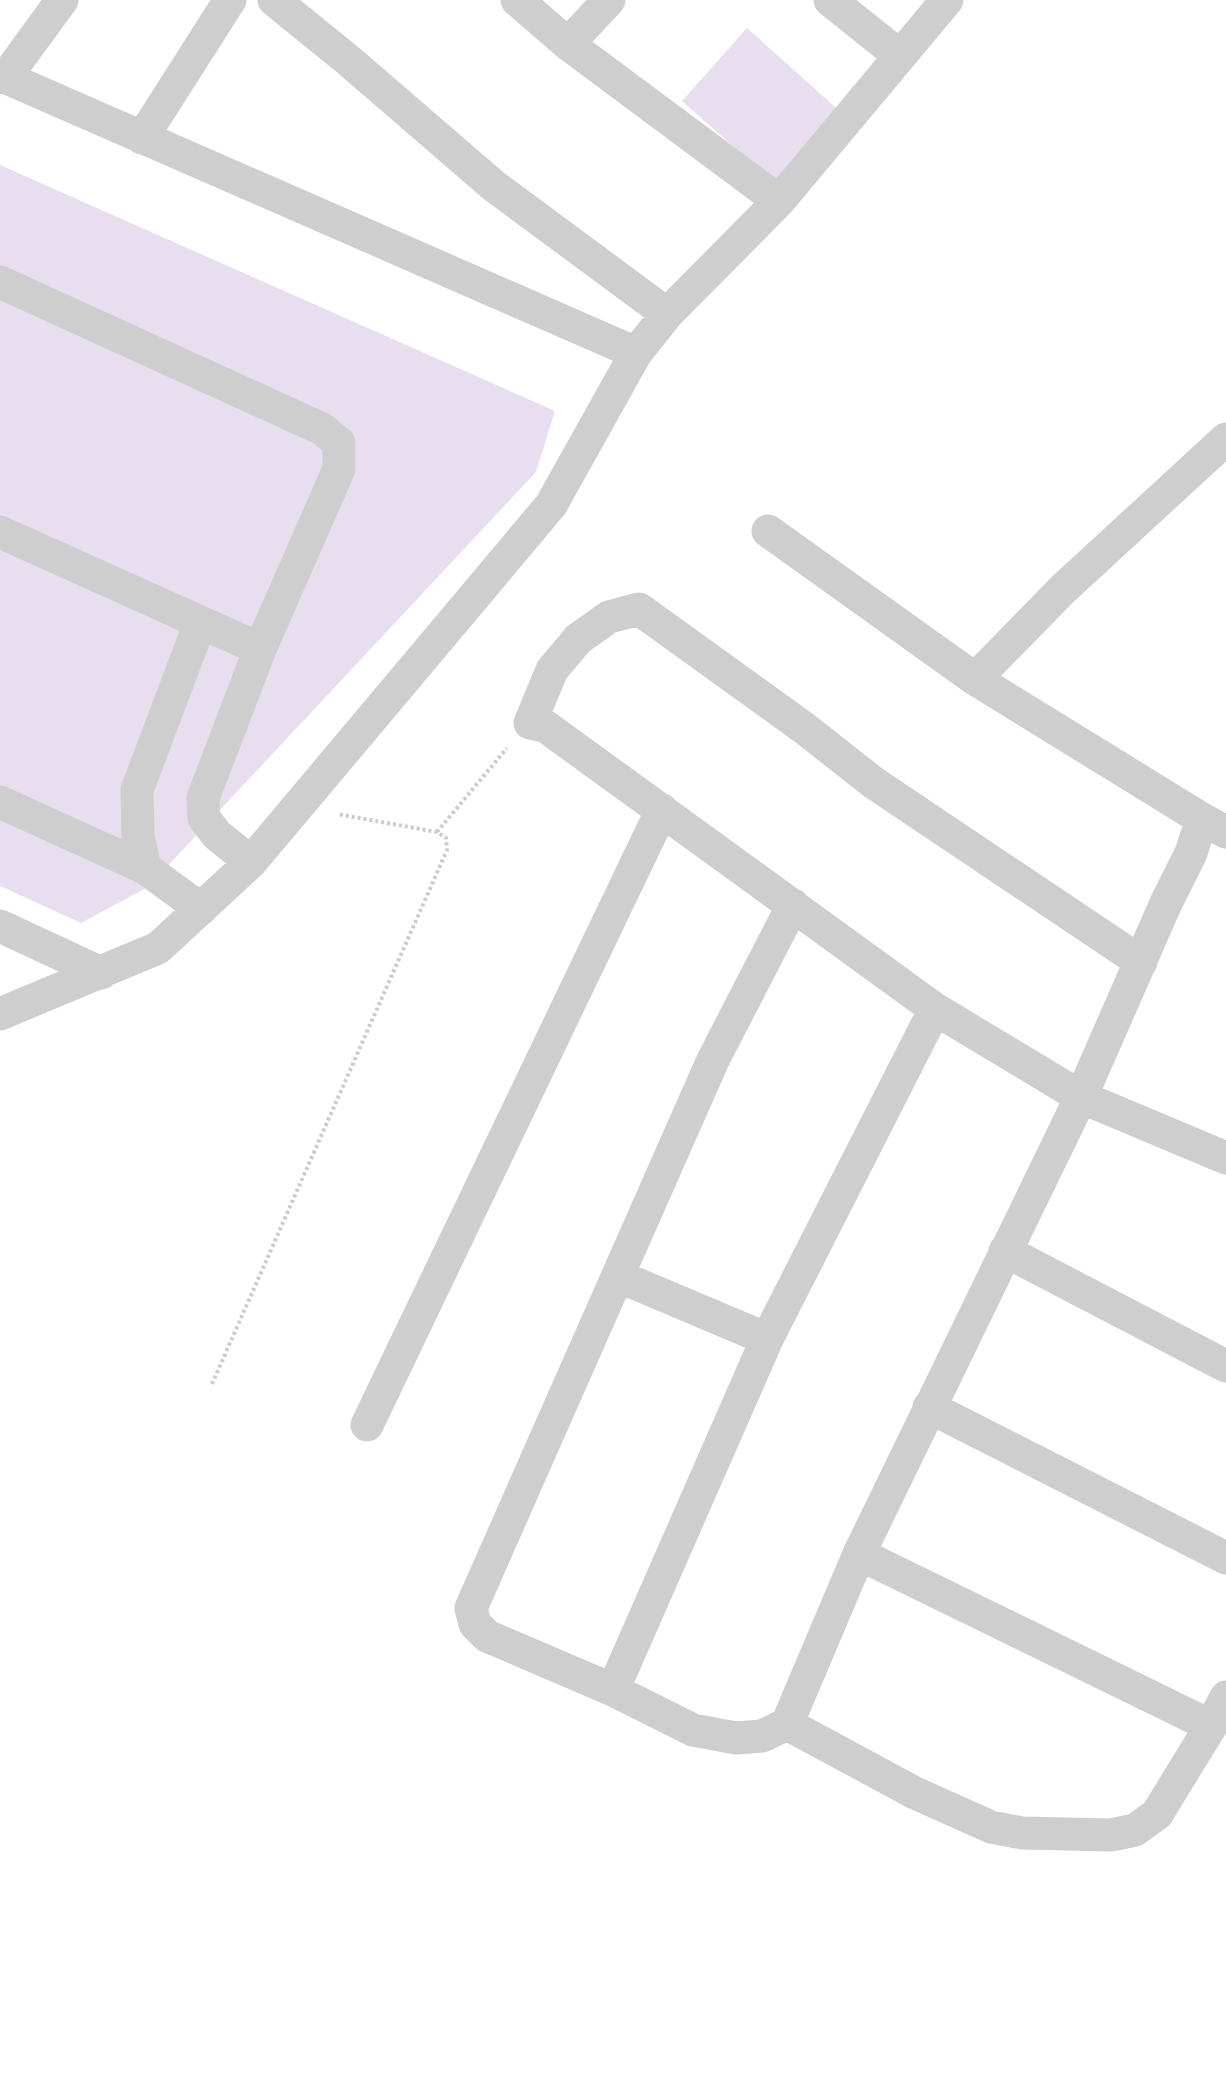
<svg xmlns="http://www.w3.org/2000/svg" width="1226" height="2100" viewBox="0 0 1226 2100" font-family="'Golos Text',sans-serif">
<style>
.green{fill:#e8deef}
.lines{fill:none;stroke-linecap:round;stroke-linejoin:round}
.path{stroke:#cbcbcb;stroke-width:4;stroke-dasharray:3 3;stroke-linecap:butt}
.minor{stroke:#cecece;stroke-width:33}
</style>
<rect width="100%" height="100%" fill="#fff"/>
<path class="green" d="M747 28 843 114 778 186 682 101Z
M0 165 555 411 536 472 148 887 81 923 0 886Z"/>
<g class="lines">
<path class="path" d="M437 832 507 748
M212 1384 447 850 446 838 437 832 337 814"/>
<path class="minor" d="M274 0 348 60 494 186 667 314
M517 0 568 44 779 201
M830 0 900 56
M568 44 609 0
M0 75 636 353
M5 78 62 0
M142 138 230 0
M0 282 322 429 339 443V469L260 649 203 798 204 818 217 835 251 862
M768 531 975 679 1062 590 1226 439
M0 532 260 649
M975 679 1202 819
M0 802 145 868 201 909
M1226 832 1202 819 1191 853 1166 903 1081 1097 859 1554 787 1724 915 1793 991 1827 1022 1833 1111 1835 1135 1830 1157 1814 1211 1726 1226 1697
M145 868 138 836 137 790 200 623
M0 926 101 973
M935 1009 545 726 530 723 552 670 578 639 609 617 639 609 804 728 874 783 1141 962
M0 1014 158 948 251 862 551 505 636 353 667 314 779 201 947 0
M1005 1251 1226 1366
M618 1276 767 1339
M929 1407 1226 1558
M367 1425 662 810
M859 1554 1211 1726
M613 1690 767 1339 935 1009 1081 1097 1226 1158
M787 1724 762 1736 736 1738 693 1730 613 1690 487 1636 475 1624 471 1608 713 1060 793 905"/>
</g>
</svg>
